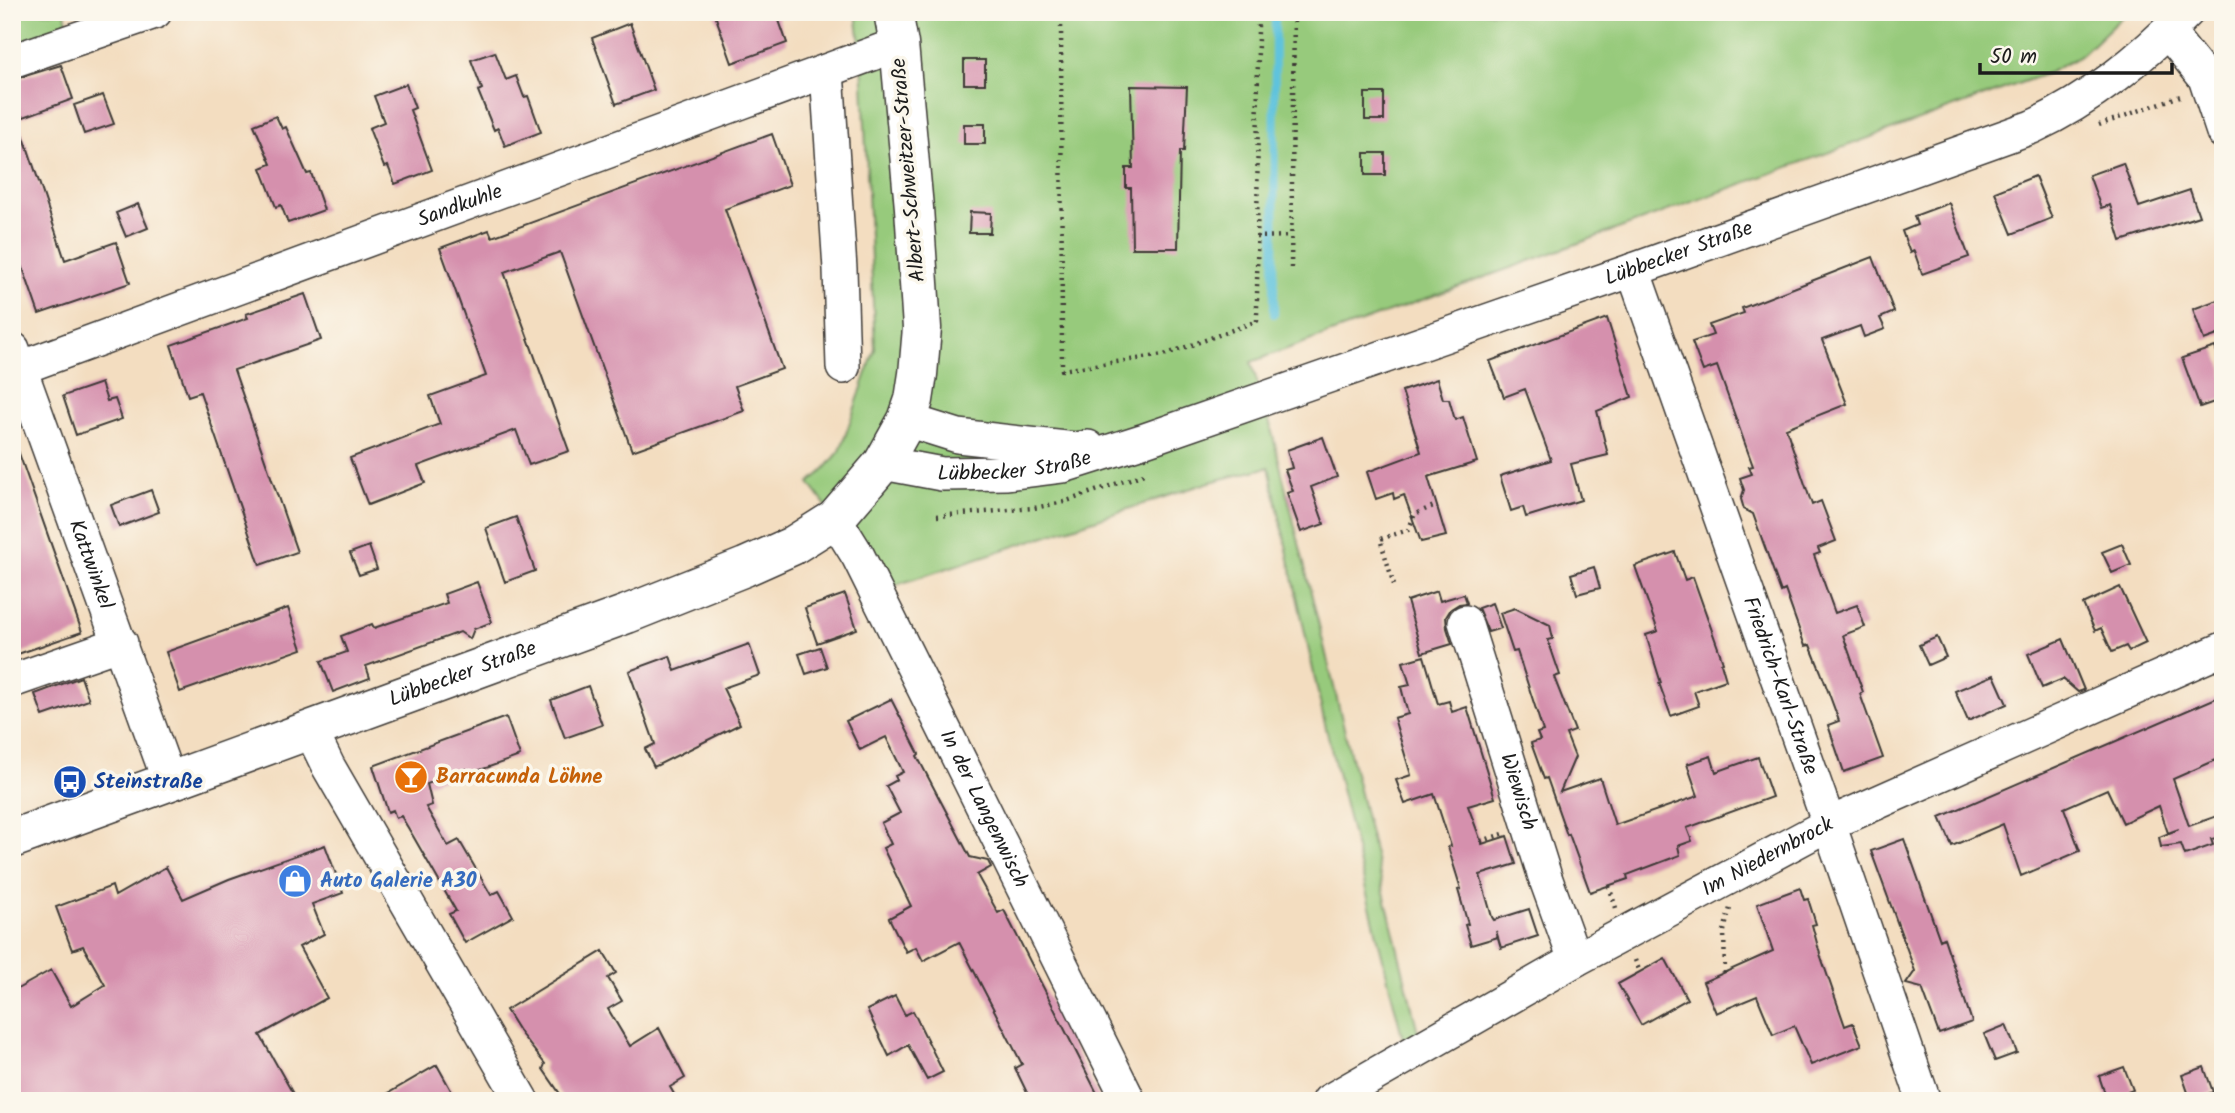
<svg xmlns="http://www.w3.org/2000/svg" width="2235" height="1113" viewBox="0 0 2235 1113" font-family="Kalam,sans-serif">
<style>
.green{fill:#97ca7b;stroke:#5a734c;stroke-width:2}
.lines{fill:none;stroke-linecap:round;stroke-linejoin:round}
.stream{stroke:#5fc3dd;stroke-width:8}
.building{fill:#d590ad}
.minor-casing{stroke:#3c3935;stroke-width:36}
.major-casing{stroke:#3c3935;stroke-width:41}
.path{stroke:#3c3935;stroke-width:4.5;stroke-dasharray:2 5;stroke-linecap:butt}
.minor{stroke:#fff;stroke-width:33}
.major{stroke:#fff;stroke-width:38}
.labels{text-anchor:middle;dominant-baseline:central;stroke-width:7;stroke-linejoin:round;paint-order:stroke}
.street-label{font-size:21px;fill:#1c1c1c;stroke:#fbf7ec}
.food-label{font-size:21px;font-weight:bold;fill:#c56008;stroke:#fbf7ec;text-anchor:start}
.transit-label{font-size:21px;font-weight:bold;fill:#164399;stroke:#fbf7ec;text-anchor:start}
.shop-label{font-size:21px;font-weight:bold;fill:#366cbe;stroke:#fbf7ec;text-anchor:start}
</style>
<rect width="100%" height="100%" fill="#fbf7ec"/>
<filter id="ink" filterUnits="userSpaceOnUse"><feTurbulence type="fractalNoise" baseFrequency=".0143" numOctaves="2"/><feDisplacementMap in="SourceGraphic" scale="14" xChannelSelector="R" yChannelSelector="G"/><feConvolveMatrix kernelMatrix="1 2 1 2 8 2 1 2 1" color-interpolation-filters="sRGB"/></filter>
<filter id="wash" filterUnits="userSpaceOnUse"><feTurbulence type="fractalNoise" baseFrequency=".00686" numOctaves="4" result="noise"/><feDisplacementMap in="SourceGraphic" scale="28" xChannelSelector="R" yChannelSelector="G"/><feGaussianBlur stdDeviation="1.57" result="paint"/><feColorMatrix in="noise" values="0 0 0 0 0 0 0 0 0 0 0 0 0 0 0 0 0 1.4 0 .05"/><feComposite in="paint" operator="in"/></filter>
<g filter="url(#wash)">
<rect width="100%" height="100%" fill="#f3ddc0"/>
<path class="green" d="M29 12H65L69 32 12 52V18Z
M856 12H2127L2082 55 2048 73 1251 362 1270 424 1419 1036 1404 1044 1323 716 1269 467 1210 482 881 590 865 558 809 483 824 470 840 451 875 349 862 60Z"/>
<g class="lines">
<path class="stream" d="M1274 314 1275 12"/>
</g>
<g id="blocks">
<path class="building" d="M714 12H776L787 43 732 63Z
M630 23 654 90 616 104 592 38Z
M495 52 506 80 516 76 524 97 528 96 541 132 505 146 498 128 494 130 478 91 482 89 471 60Z
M964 60H985V84H964Z
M61 65 73 99 18 119 65 260 116 242 130 283 39 314 16 248 12 250V80Z
M406 84 415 108 410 110 432 170 395 184 388 166 384 167 369 128 384 122 374 96Z
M1131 86 1187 87 1184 151H1180L1178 248H1132L1131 188H1126V168H1133Z
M1365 93H1384V120H1365Z
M103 95 114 124 84 134 74 105Z
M276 116 282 129 286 127 307 174 311 173 324 210 288 223 281 205 276 207 261 168 271 164 254 125Z
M964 124H985V144H964Z
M772 134 790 185 725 209 782 369 735 386 744 411 632 451 560 252 504 272 569 451 529 465 516 430 418 466 425 483 368 505 350 458 440 424 430 396 486 376 440 248 489 230 492 237Z
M1365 153H1385V175H1365Z
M2123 163 2139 207 2190 190 2199 216 2121 241 2110 205 2101 208 2089 175Z
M2035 176 2052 218 2012 234 1995 192Z
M1949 203 1969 257 1922 274 1914 251 1910 253 1902 231 1917 225 1914 216Z
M138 204 148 228 126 237 116 213Z
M970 212 991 213 990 233H969Z
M1873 257 1894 312 1880 318 1885 329 1864 337 1860 326 1822 340 1847 404 1786 428 1812 505 1821 501 1836 541 1818 548 1820 553 1814 555 1835 613 1857 605 1865 627 1843 635 1863 692 1860 694 1883 758 1844 772 1828 725 1839 721 1821 672 1810 645 1805 646 1785 590 1781 592 1753 514 1744 509 1741 499 1744 490 1740 478 1752 474 1749 467 1753 466 1717 366 1703 371 1692 342 1713 335 1709 325 1744 313 1742 308Z
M305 294 321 340 234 370 297 552 260 565 200 392 188 396 171 345 248 318 246 314Z
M2223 298V333L2204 340 2193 309Z
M1607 318 1632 397 1597 411 1608 455 1571 464 1581 500 1526 517 1523 507 1511 511 1500 476 1551 460 1525 389 1504 397 1490 361Z
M2215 347 2223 370V399L2200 407 2182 358Z
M1437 379 1443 399H1449L1455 420 1463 417 1477 462 1428 477 1446 536 1421 542 1404 495 1394 499 1393 493 1376 499 1367 472 1421 452 1402 391Z
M101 383 107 401 115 399 122 419 76 435 63 396Z
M1323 437 1337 477 1311 487 1324 524 1301 532 1287 493 1293 491 1285 470 1292 468 1287 450Z
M15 442 82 632 12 656V443Z
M151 490 159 512 119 527 111 505Z
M516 517 535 571 505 582 486 528Z
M2122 544 2131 565 2112 573 2102 552Z
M369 546 377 569 359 575 350 553Z
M1675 552 1685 580 1693 577 1723 662 1721 663 1726 680 1694 691 1699 706 1671 716 1659 683H1661L1646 635 1658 631 1635 566Z
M1594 567 1600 588 1577 594 1571 574Z
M477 582 492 622 474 629 470 639 460 632 366 666 370 678 333 692 321 661 347 652 341 636 372 624 374 628 447 603 444 594Z
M2120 587 2146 643 2129 651 2126 646 2112 652 2101 628 2095 631 2083 604Z
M1437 591 1440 601 1464 594 1467 603 1459 604 1451 609 1446 617 1447 628 1452 644 1422 653 1407 601Z
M845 594 857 629 817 643 805 608Z
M1492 603 1501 628 1488 632 1478 608Z
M288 608 302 649 180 692 166 652Z
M1515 608 1550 625 1553 639 1548 640 1560 675 1554 677 1575 731 1566 734 1575 757 1560 792 1600 778 1615 825 1698 796 1687 764 1711 756 1716 772 1758 757 1772 797 1687 828 1692 841 1678 846 1680 855 1627 875 1628 879 1590 892 1569 834 1567 835 1547 778 1544 779 1531 743 1540 740 1537 733 1543 731 1517 651 1513 652 1500 613Z
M1937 637 1946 657 1928 665 1919 645Z
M2063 639 2084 690 2078 692 2063 679 2042 688 2028 654Z
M749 644 760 675 723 688 740 724 654 767 645 749 655 744 629 671 670 656 675 671Z
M820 647 827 667 806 674 799 654Z
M1424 656 1438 704 1449 701 1452 712 1467 707 1495 798 1468 806 1482 844 1507 836 1516 864 1480 875 1492 917 1494 920 1529 909 1538 936 1501 948 1496 931 1498 937 1471 945 1465 925 1468 924 1458 890 1461 889 1448 847 1451 846 1434 794 1405 804 1396 780 1411 775 1394 718 1408 714 1401 687 1410 685 1403 662Z
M1994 675 2007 704 1968 721 1955 691Z
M81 677 89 700 43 716 35 694Z
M588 686 602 725 565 738 551 700Z
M2223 695V757L2173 779 2189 826 2223 814V837L2211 839 2213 845 2185 855 2181 844 2161 847 2159 837 2179 829 2168 833 2159 806 2123 823 2107 789 2064 808 2080 851 2021 876 2003 824 1952 846 1940 817Z
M891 699 919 754 917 756 970 857 988 861 991 867 977 875 998 913 1004 910 1101 1101H1031L1015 1068 1022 1064 959 942 923 961 916 947 906 952 889 918 911 906 883 848 891 844 881 823 900 813 886 786 897 780 895 776 903 772 886 737 860 750 846 721Z
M506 717 520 756 469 774 466 769 427 784 432 805 426 807 448 846 459 840 491 895 499 891 513 916 465 943 449 914 456 911 413 836 401 816 396 818 393 810 388 812 373 766Z
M1904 839 1940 940 1944 938 1972 1022 1939 1034 1922 988 1906 984 1915 971 1871 851Z
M325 845 343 893 312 904 324 934 299 947 327 998 260 1035 297 1101H12V992L51 970 71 1006 105 985 83 946 72 950 56 907 112 886 115 896 166 867 183 899 229 879Z
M1800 888 1804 900 1808 899 1816 924 1812 925 1820 954 1845 1026 1853 1023 1862 1045 1811 1065 1794 1026 1773 1035 1757 996 1716 1013 1703 982 1773 951 1757 904Z
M603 951 616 973 608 978 622 1001 608 1009 630 1046 659 1028 685 1078 670 1087 678 1101H565L543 1069 545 1064 521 1034 506 1010Z
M1665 958 1687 999 1641 1025 1618 984Z
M895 996 905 1015 913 1011 943 1072 927 1080 908 1045 889 1056 867 1010Z
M2006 1025 2017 1053 1995 1061 1984 1034Z
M437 1065 457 1101H375Z
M2124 1067 2133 1090 2107 1100 2099 1076Z
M2204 1067 2213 1092 2191 1101 2182 1075Z"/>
</g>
</g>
<g filter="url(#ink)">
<use href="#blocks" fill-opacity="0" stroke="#3c3935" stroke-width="2"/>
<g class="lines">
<g class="minor-casing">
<g id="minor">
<path d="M2168 32 2205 78 2223 132"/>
<path d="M12 61 155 12"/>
<path d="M827 71 840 269 843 367"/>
<path id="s1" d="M1633 270 1829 824 1924 1101"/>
<path id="s2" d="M13 349 169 781"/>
<path id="s3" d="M20 368 899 44"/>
<path d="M907 420 958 436 1075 449 1088 447"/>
<path id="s4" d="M883 463 942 474 1007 473 1063 466 1142 441 1633 270 2032 127C2092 99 2141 59 2187 12"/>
<path id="s5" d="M835 519 858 556 1129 1101"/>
<path id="s6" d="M1465 622 1545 877 1575 960"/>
<path d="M12 681 121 643"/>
<path d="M310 729 328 766 522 1101"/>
<path id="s7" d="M1329 1101 1575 960 1829 824 2223 649"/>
</g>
</g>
<g class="major-casing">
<g id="major">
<path id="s8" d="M12 839 627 614 745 567 792 546 835 519 883 463 907 420 914 400 918 374 922 328 914 208 899 44 893 12"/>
</g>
</g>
<path class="path" d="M1061 12 1062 370 1164 355 1257 321 1258 12
M2099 125 2183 95
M1256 237 1291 236
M1291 268 1294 12
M937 516 1034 508 1064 502 1144 474
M1394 585 1380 539 1408 530 1415 514 1436 505
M1481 841 1503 834
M1609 886 1616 908
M1635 960 1640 972
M1725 973 1724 931 1730 908"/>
<use href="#minor" class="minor"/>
<use href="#major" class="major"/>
</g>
</g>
<defs>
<g id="bar-disc" transform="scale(1.75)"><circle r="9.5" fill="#e8710a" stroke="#fbf7ec"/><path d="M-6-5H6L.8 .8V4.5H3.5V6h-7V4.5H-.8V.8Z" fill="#fff"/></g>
<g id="bus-disc" transform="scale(1.75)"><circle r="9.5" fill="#1a4fb4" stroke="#fbf7ec"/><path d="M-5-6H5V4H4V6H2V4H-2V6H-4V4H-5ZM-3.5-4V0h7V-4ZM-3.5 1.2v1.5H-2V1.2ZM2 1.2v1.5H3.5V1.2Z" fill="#fff"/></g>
<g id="shop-disc" transform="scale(1.75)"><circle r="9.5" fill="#3f7fe0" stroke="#fbf7ec"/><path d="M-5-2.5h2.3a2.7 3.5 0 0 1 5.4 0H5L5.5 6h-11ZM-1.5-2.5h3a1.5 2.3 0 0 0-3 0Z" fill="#fff"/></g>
</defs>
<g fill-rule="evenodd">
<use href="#bar-disc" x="411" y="777"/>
<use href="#bus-disc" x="70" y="782"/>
<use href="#shop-disc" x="295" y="881"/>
</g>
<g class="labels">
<g class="street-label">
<text transform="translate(909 170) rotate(-95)">Albert-Schweitzer-Straße</text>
<text stroke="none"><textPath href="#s3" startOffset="469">Sandkuhle</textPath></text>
<text stroke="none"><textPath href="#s4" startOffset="833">Lübbecker Straße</textPath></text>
<text stroke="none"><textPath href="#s4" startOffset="133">Lübbecker Straße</textPath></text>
<text stroke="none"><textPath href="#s2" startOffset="229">Kattwinkel</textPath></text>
<text stroke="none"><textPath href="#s8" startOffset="480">Lübbecker Straße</textPath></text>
<text stroke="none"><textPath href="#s1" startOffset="441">Friedrich-Karl-Straße</textPath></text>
<text stroke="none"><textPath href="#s6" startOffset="178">Wiewisch</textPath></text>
<text stroke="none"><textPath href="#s5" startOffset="326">In der Langenwisch</textPath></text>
<text stroke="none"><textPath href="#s7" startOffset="502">Im Niedernbrock</textPath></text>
</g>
<g class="food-label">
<text x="436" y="777">Barracunda Löhne</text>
</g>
<g class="transit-label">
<text x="94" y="782">Steinstraße</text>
</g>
<g class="shop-label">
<text x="320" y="881">Auto Galerie A30</text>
</g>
</g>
<rect width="2235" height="1113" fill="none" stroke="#fbf7ec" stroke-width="42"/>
<path d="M1980 63v10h192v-10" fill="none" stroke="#1c1c1c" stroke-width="3.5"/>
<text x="1990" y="63" font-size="21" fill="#1c1c1c" stroke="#fbf7ec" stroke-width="5" paint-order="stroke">50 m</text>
</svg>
